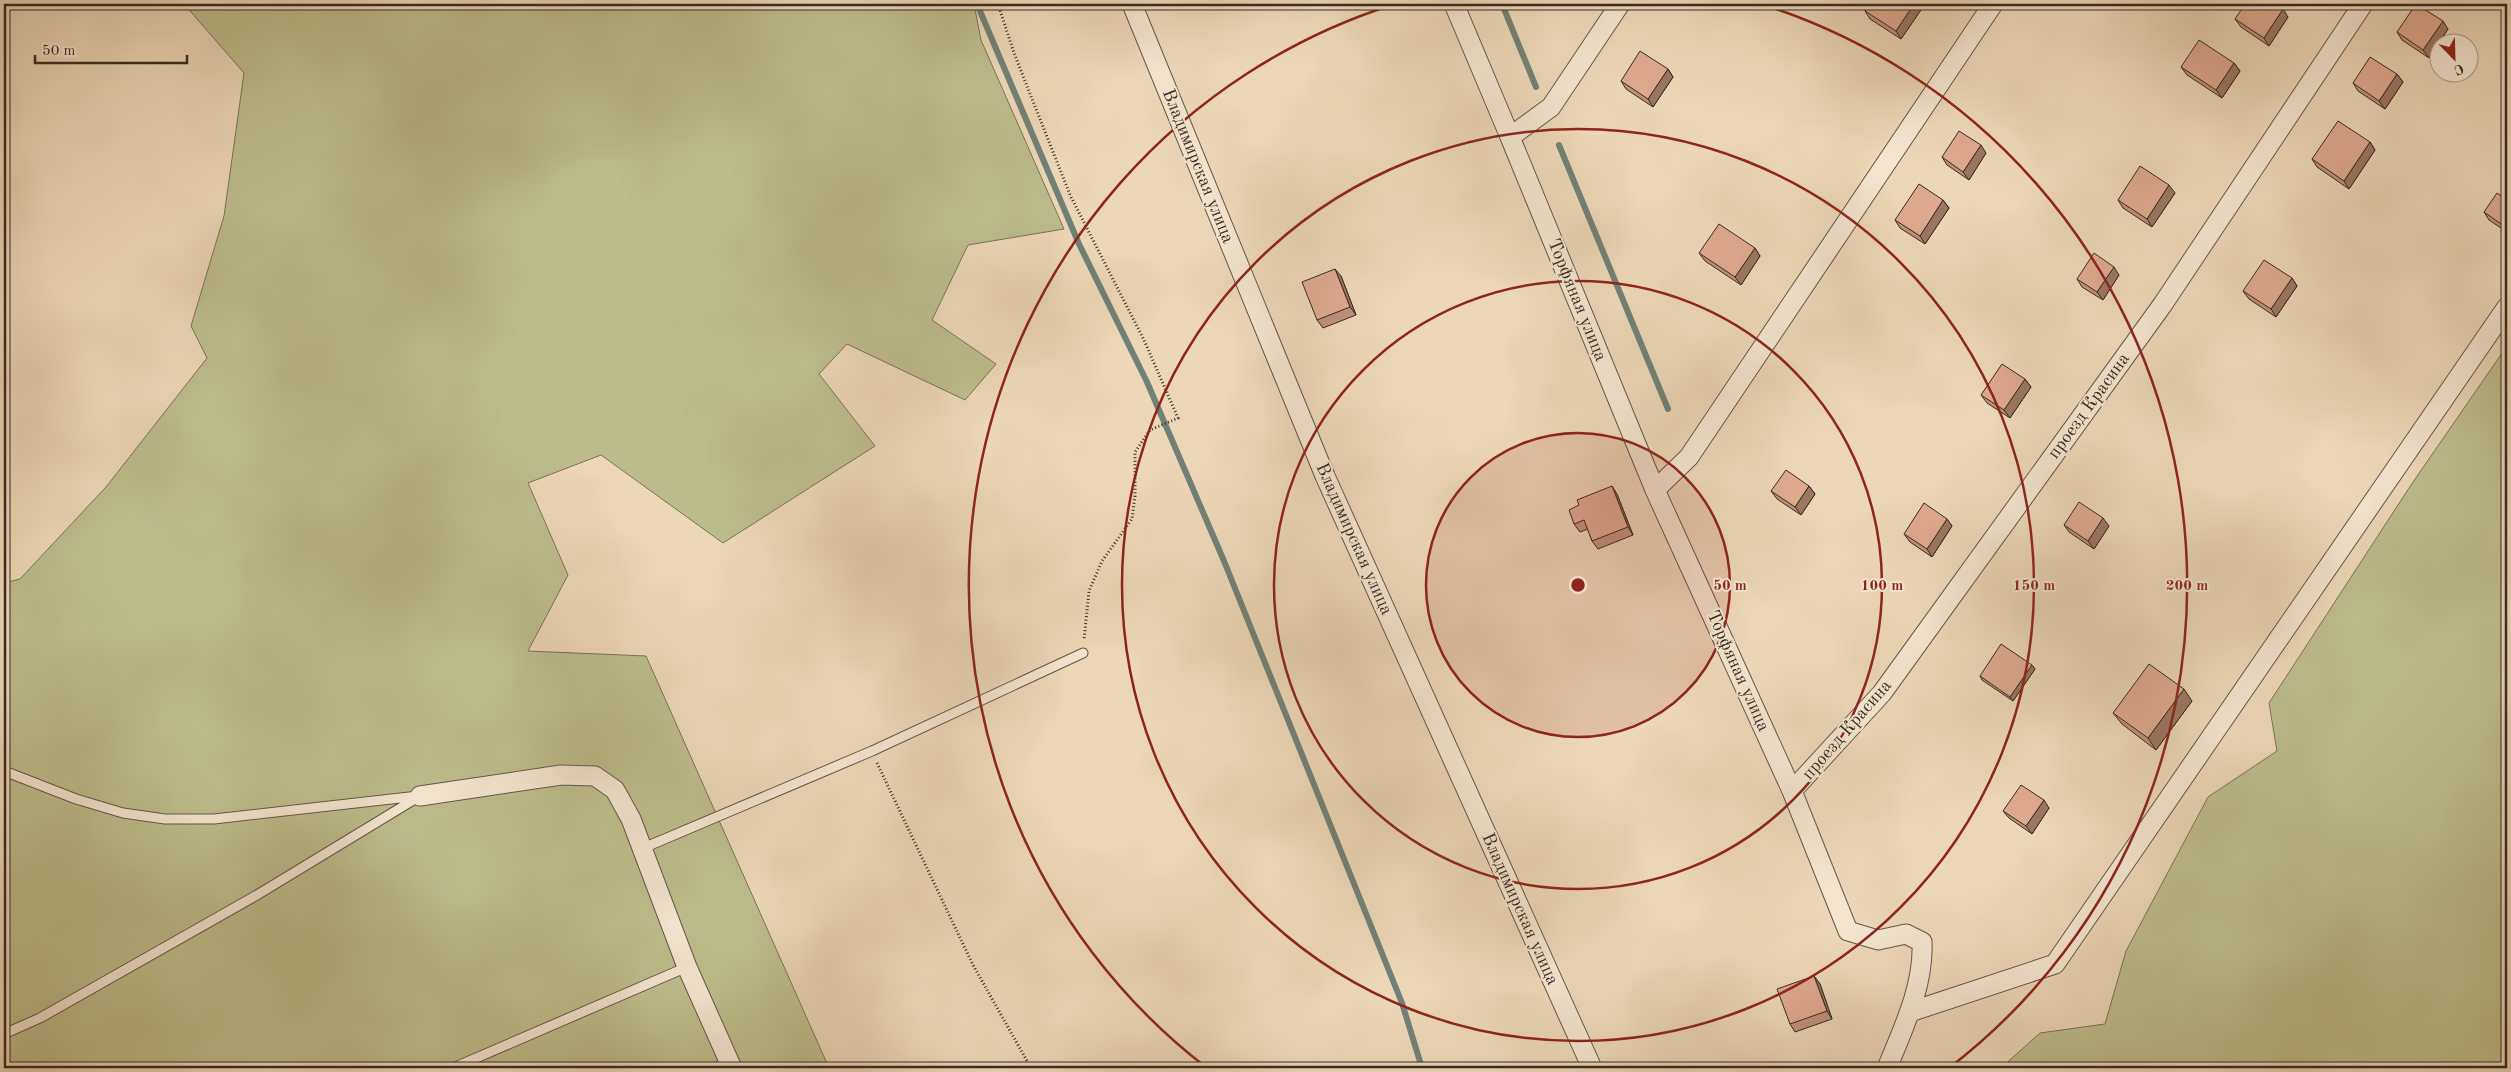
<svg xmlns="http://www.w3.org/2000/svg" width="2511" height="1072" viewBox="0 0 2511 1072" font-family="'Old Standard TT',serif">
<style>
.green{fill:#bcbd8b;stroke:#797456}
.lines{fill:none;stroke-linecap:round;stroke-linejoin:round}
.stream{stroke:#718178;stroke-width:6}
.service-casing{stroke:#645747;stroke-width:11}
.minor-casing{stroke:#645747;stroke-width:21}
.path{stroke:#362c22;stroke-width:3;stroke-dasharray:1 2.5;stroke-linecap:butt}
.service{stroke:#f3e5d0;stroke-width:9}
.minor{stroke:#f3e5d0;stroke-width:19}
.wall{fill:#c0917a;stroke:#362c22}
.shaded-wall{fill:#9c7663;stroke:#362c22}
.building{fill:#dfa98e;stroke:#362c22}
.ring{fill:none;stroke:#8f2418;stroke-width:2.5}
.labels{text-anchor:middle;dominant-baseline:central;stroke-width:4;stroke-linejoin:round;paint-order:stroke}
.street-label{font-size:18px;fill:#362c22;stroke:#f3e5d0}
.centre{fill:#8f2418;stroke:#f3e5d0;stroke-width:2.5}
.ring-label{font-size:15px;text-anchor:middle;font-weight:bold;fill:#8f2418;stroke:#f3e5d0;stroke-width:4;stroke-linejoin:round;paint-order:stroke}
</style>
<rect width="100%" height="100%" fill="#ecd7b6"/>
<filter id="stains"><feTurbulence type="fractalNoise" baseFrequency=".004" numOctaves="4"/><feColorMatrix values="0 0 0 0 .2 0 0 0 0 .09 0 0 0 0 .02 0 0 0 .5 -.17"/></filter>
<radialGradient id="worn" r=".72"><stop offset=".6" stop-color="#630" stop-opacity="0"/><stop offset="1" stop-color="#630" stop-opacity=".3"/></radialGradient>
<path class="green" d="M184 4H974L981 40 1064 229 968 245 932 320 996 364 965 400 847 344 819 374 875 446 723 543 601 455 528 483 568 575 528 651 646 656 829 1068H4V583L20 579 106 487 207 358 191 326 224 216 244 73Z
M2507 346V1068H2001L2040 1033 2105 1024 2126 951 2208 797 2277 751 2269 703 2413 482Z"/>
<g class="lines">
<path class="stream" d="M977 4 1079 244 1147 382 1224 561 1402 1003 1422 1068
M1502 4 1536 87
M1559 145 1668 409"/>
<g class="service-casing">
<path id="service" d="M4 771 76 799 123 813 165 819H214L418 796
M641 849 872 751 1083 653
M4 1034 40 1018 257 895 420 796
M453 1068 687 967
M714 1068 728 1062"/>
</g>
<g class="minor-casing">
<path id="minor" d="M1132 4 1325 476 1592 1068
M1454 4 1510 137
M1620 4 1551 107 1510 137 1655 490 1792 791 1848 931 1878 940 1906 934 1922 942C1924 986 1903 1029 1887 1068
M1655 490 1689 457 1993 4
M1792 791 1882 693 2163 304 2363 4
M420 796 561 775 595 776 615 790 631 819 687 967 732 1068
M1910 1012 2055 964 2507 307"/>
</g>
<path class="path" d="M998 4 1014 53 1070 195 1144 340 1178 418 1150 430 1135 452V496L1132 519 1102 561 1089 591 1084 640
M877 763 973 965 1031 1068"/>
<use href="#service" class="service"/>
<use href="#minor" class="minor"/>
</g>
<path class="wall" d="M1869 4H1925L1901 39 1870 19 1865 11Z
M2288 17 2269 46 2241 27 2235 19Z
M2448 29 2429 58 2402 40 2397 32Z
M2234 63 2240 71 2222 98 2187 75 2181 67Z
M1668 69 1673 77 1653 107 1626 89 1621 81Z
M2397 74 2403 82 2385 109 2358 91 2353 83Z
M2370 142 2375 150 2349 189 2317 167 2312 159Z
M1986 153 1969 180 1947 165 1942 157Z
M2175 193 2152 227 2123 208 2118 200Z
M1943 200 1949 208 1925 244 1900 228 1895 220Z
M2507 200V232L2489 220 2484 212Z
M1755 248 1760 256 1741 285 1705 261 1699 253Z
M2119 275 2103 300 2082 287 2077 279Z
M1341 276 1356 315 1323 328 1317 320Z
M2292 278 2297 286 2276 317 2249 299 2243 291Z
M2025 379 2031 387 2010 418 1987 403 1981 395Z
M1809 486 1815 494 1801 515 1777 499 1771 491Z
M1617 494 1633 535 1598 549 1592 541 1588 529 1580 532 1574 524Z
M1947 519 1952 526 1932 557 1910 542 1904 534Z
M2064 525 2109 526 2094 549 2069 532Z
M2032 665 2035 669 2013 701 1982 680 1980 676Z
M2192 701 2156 750 2122 724 2113 713Z
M2049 808 2032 834 2009 818 2003 811Z
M1814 976 1820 984 1832 1019 1795 1032 1790 1024Z"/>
<path class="shaded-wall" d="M1914 4H1925L1901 39 1896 31Z
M2283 9 2288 17 2269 46 2264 38Z
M2443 21 2448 29 2429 58 2423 50Z
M2234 63 2240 71 2222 98 2216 90Z
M1668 69 1673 77 1653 107 1648 99Z
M2397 74 2403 82 2385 109 2379 101Z
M2370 142 2375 150 2349 189 2344 181Z
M1981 145 1986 153 1969 180 1963 172Z
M2169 185 2175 193 2152 227 2147 219Z
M1943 200 1949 208 1925 244 1920 236Z
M1755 248 1760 256 1741 285 1735 277Z
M2114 267 2119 275 2103 300 2097 292Z
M1335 269 1341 276 1356 315 1350 307Z
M2292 278 2297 286 2276 317 2271 309Z
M2025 379 2031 387 2010 418 2004 410Z
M1612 486 1617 494 1633 535 1628 527Z
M1809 486 1815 494 1801 515 1795 507Z
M2103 518 2109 526 2094 549 2088 541Z
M1947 519 1952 526 1932 557 1927 549Z
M2032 665 2035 669 2013 701 2010 697Z
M2184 689 2192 701 2156 750 2148 738Z
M2044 800 2049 808 2032 834 2026 826Z
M1814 976 1820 984 1832 1019 1827 1011Z"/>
<path class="building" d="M1869 4H1914L1896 31 1865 11Z
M2245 4H2274L2283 9 2264 38 2235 19Z
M2416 4 2443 21 2423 50 2397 32Z
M2199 40 2234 63 2216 90 2181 67Z
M1640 51 1668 69 1648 99 1621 81Z
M2370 57 2397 74 2379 101 2353 83Z
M2338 121 2370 142 2344 181 2312 159Z
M1959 131 1981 145 1963 172 1942 157Z
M2140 166 2169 185 2147 219 2118 200Z
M1919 184 1943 200 1920 236 1895 220Z
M2497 193 2507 200V228L2484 212Z
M1719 224 1755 248 1735 277 1699 253Z
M2094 253 2114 267 2097 292 2077 279Z
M2264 260 2292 278 2271 309 2243 291Z
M1335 269 1350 307 1317 320 1302 282Z
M2002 364 2025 379 2004 410 1981 395Z
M1786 470 1809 486 1795 507 1771 491Z
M1612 486 1628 527 1592 541 1584 520 1574 524 1569 510 1579 505 1577 500Z
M2079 502 2103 518 2088 541 2064 525Z
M1924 503 1947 519 1927 549 1904 534Z
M2001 644 2032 665 2010 697 1980 676Z
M2149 664 2184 689 2148 738 2113 713Z
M2021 785 2044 800 2026 826 2003 811Z
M1814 976 1827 1011 1790 1024 1777 989Z"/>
<circle cx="1578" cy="585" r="152" fill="#8f2418" fill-opacity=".12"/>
<g class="ring">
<circle cx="1578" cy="585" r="152"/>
<circle cx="1578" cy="585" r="304"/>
<circle cx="1578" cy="585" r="456"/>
<path d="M1207 1068A609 609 0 0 1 1395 4M1761 4A609 609 0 0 1 1949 1068"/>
</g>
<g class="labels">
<g class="street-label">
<text transform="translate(1198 166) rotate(68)">Владимирская улица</text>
<text transform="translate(1577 300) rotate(68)">Торфяная улица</text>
<text transform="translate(2089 406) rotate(-54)">проезд Красина</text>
<text transform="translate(1354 539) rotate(66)">Владимирская улица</text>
<text transform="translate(1738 671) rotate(66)">Торфяная улица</text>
<text transform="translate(1847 730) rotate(-49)">проезд Красина</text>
<text transform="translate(1520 909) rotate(66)">Владимирская улица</text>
</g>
</g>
<circle cx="1578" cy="585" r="8" class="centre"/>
<g class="ring-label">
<text x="1730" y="590">50 m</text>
<text x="1882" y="590">100 m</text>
<text x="2034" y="590">150 m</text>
<text x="2187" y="590">200 m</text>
</g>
<rect width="2511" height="1072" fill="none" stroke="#ecd7b6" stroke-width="20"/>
<rect x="5" y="5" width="2501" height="1062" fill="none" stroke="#362c22" stroke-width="2.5"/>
<rect x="10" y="10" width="2491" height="1052" fill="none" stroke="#362c22"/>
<g transform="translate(2454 58) rotate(157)"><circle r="24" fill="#f3e5d0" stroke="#a79b8a"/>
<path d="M0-4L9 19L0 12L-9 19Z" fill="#8f2418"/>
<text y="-8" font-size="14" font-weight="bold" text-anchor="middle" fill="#362c22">С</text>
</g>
<path d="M35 55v8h152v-8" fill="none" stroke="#362c22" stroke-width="2.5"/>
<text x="42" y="55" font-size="15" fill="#362c22" stroke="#f3e5d0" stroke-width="4" paint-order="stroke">50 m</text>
<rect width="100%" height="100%" filter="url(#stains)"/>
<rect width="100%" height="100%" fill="url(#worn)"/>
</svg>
